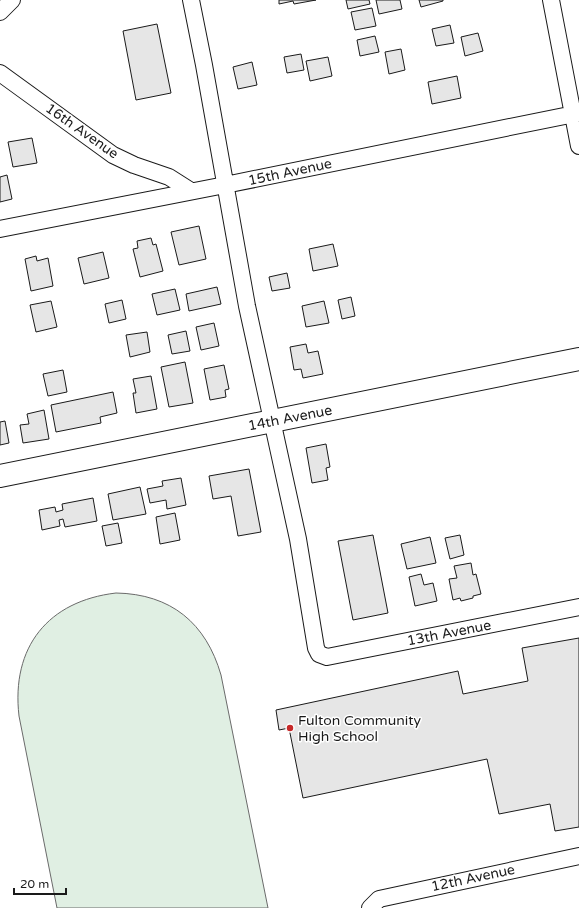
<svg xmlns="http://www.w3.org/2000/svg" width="579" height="908" viewBox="0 0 579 908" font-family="'Varela Round',sans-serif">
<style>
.green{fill:#e0efe3;stroke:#6a6a6a}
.building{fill:#e6e6e6;stroke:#1a1a1a}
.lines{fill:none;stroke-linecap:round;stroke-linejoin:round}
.street-casing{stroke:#1a1a1a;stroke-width:18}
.primary-casing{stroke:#1a1a1a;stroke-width:24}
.street{stroke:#fff;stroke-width:16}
.primary{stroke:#fff;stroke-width:22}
.poi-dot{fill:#c62828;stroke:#fff;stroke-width:1.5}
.labels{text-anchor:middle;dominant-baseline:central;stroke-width:3;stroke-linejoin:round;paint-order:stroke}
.street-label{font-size:14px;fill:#1a1a1a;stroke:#fff}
.poi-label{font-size:14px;fill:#1a1a1a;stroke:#fff;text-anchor:start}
</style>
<rect width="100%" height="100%" fill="#fff"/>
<path class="green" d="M116 593C171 594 206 623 221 675L268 908H57L19 716C11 647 48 601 116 593Z"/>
<path class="building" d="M279 0H316L294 4 293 1 279 4Z
M346 0H369L370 4 348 9Z
M376 0H400L402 9 379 14Z
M419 0H443V1L421 7Z
M372 8 376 26 355 30 351 12Z
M157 24 171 93 136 100 123 31Z
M450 25 454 43 436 46 432 29Z
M478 33 483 51 465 56 461 37Z
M375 36 379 52 360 56 357 40Z
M401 49 405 70 389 74 385 52Z
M301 54 304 70 287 73 284 57Z
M328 57 332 76 310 81 306 61Z
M252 62 257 85 238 89 233 67Z
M457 76 461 98 432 104 428 82Z
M32 138 37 163 13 167 8 142Z
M7 175 12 199 0 202V177Z
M199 226 206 259 179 265 171 232Z
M151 238 153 245 156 244 163 271 140 277 133 249 138 248 137 241Z
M333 244 338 266 313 271 309 249Z
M103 252 109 278 84 284 78 258Z
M36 256 37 261 48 258 53 286 31 291 25 259Z
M287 273 290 288 272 291 269 277Z
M217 287 221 304 189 311 186 294Z
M175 289 180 310 157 315 152 294Z
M351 297 355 316 342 319 338 300Z
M122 300 126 319 109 323 105 304Z
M51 301 57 327 36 332 30 305Z
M324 301 329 323 306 327 302 306Z
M214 323 219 346 201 350 196 327Z
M186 331 190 351 172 354 168 335Z
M147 332 150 352 130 357 126 335Z
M306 344 308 353 318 351 323 374 303 378 301 369 294 370 290 347Z
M185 362 193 403 169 407 161 367Z
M224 365 229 389 225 390 226 397 210 400 204 369Z
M63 370 67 392 48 396 43 374Z
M151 376 157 409 136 413 133 393H136L133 379Z
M113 392 117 413 100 417 101 423 56 432 51 405Z
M44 410 49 439 23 443 20 425 29 424 27 414Z
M5 421 9 443 0 445V422Z
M326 444 330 467 326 468 328 480 312 483 306 448Z
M249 469 261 532 238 536 231 496 213 499 209 476Z
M181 478 186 505 167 509 166 500 150 503 147 489 163 486 162 481Z
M140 487 146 514 113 520 108 494Z
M93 498 97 521 65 527 63 519 59 520 60 526 42 530 39 510 55 507 56 512 63 510 62 504Z
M175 513 180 540 160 544 156 517Z
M118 523 122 543 106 546 102 526Z
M373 535 388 613 353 620 338 541Z
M460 535 464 555 450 559 445 538Z
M430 537 436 563 407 569 401 544Z
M471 563 473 575 476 574 481 594 473 596V598L461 601 460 598 453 600 449 579 457 578 454 566Z
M421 574 424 585 433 583 437 601 415 606 409 577Z
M579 638V827L555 831 550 804 499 814 487 759 303 798 289 728 279 730 276 710 458 671 463 694 528 681 522 648Z"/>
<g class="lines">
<g class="street-casing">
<path id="street" d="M191 0 204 65 247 306 298 539 316 648 319 654 327 657 579 607
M551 0 579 146
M0 12 12 0
M0 73 113 155 134 165 169 177 191 191
M0 229 225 185 579 113
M370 908 379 899 579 856"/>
</g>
<g class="primary-casing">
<path id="primary" d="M0 476 579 359"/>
</g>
<use href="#street" class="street"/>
<use href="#primary" class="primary"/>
</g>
<circle class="poi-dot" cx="290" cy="728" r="4"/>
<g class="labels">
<g class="street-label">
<text transform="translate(82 131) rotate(35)">16th Avenue</text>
<text transform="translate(290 172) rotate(-12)">15th Avenue</text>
<text transform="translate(290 418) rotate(-11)">14th Avenue</text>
<text transform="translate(449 633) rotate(-11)">13th Avenue</text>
<text transform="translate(473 878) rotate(-12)">12th Avenue</text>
</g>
<g class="poi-label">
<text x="298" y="720">Fulton Community<tspan x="298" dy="16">High School</tspan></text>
</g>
</g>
<path d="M14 888v6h52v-6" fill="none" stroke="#1a1a1a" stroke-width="2"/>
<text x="20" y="888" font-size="12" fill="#1a1a1a" stroke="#ffffff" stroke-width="3" paint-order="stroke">20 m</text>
</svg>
